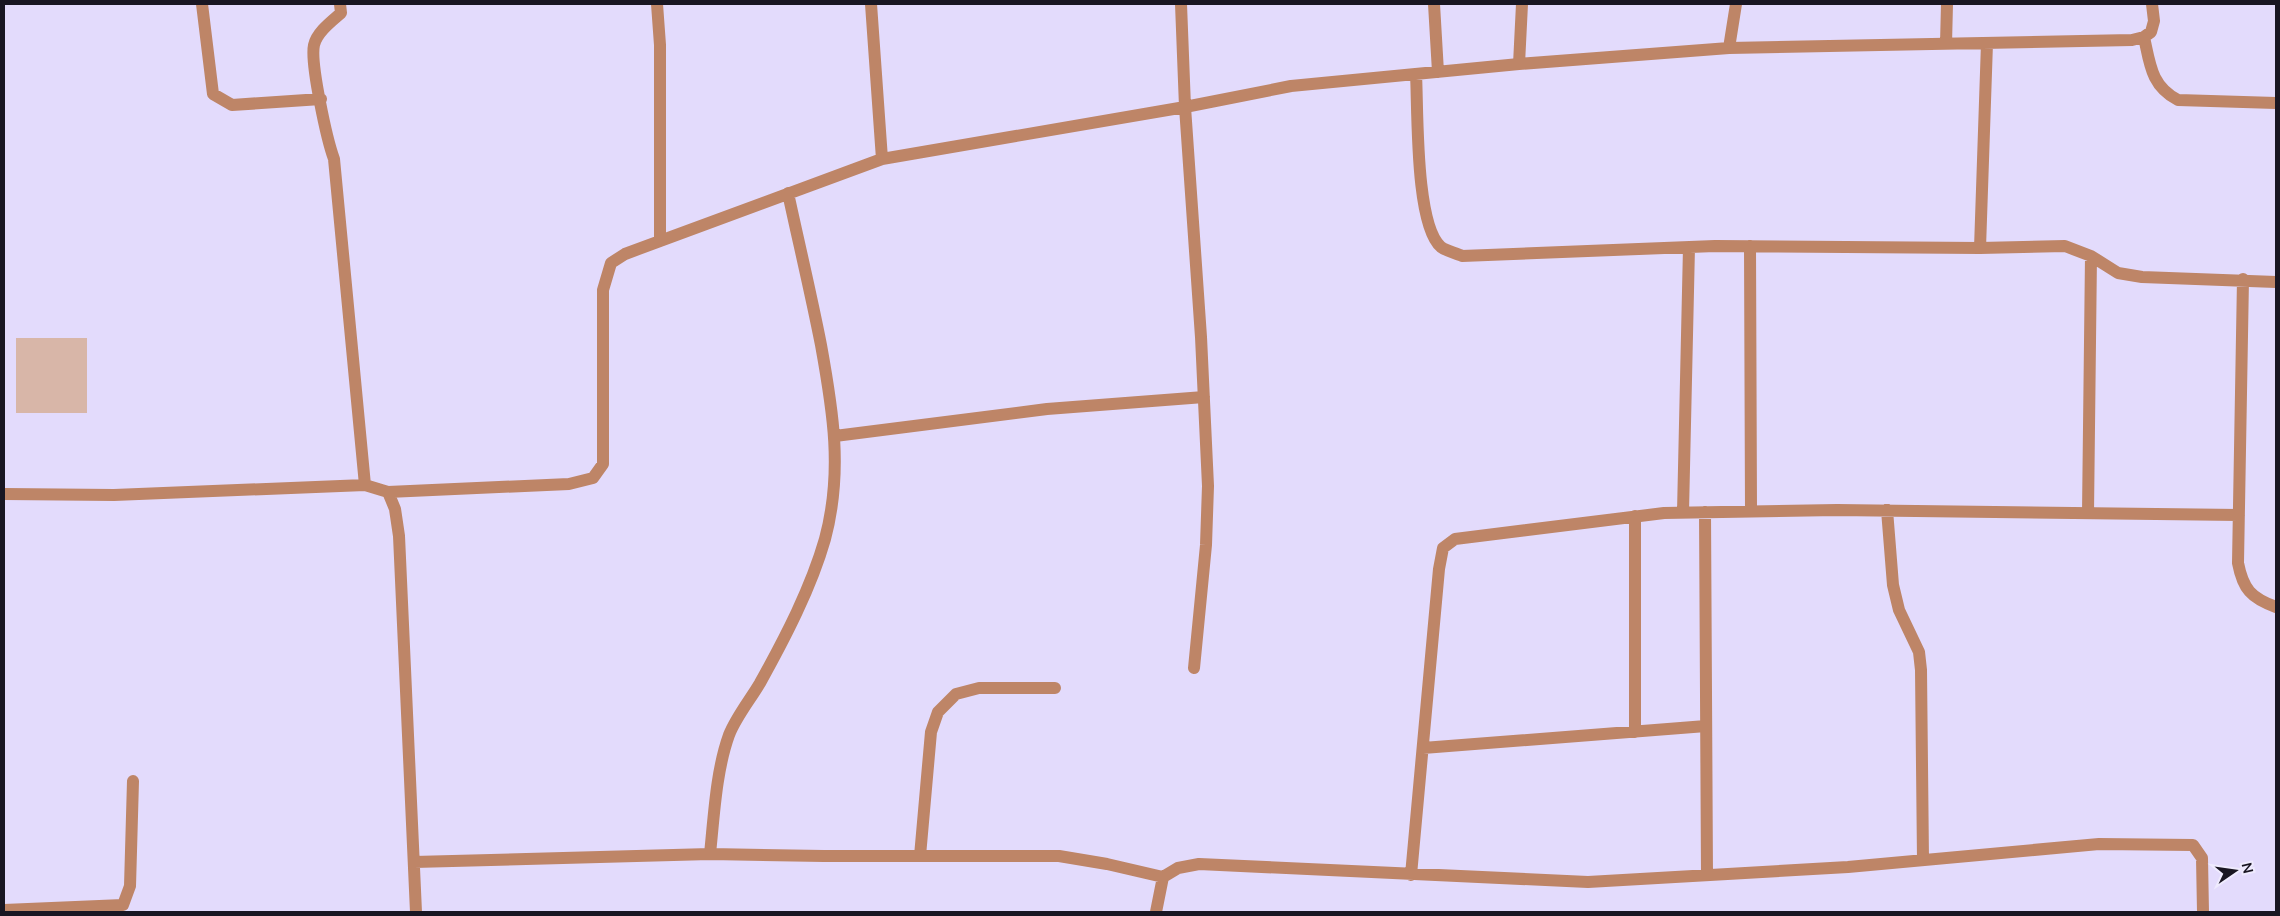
<svg xmlns="http://www.w3.org/2000/svg" width="2280" height="916" viewBox="0 0 2280 916" font-family="'Nunito Sans',sans-serif">
<style>
.building{fill:#d8b6a8}
.lines{fill:none;stroke-linecap:round;stroke-linejoin:round}
.minor{stroke:#be8567;stroke-width:12}
</style>
<rect width="100%" height="100%" fill="#e3dbfc"/>
<path class="building" d="M16 338H87V413H16Z"/>
<g class="lines">
<path class="minor" d="M202 4 213 94 232 105 321 99
M340 4 341 13C332 21 317 32 314 45 310 63 327 140 334 159L365 485
M657 4 660 45V241
M871 4 882 159
M1181 4 1185 107 1201 337 1208 486 1206 545 1194 668
M1434 4 1438 72
M2144 37C2150 64 2151 86 2178 100L2276 103
M1946 44 1947 4
M1729 48 1736 4
M1519 64 1522 4
M1416 74C1418 109 1415 225 1441 247 1446 251 1456 253 1462 256L1715 246 1980 248 2065 246 2091 256 2118 273 2142 277 2276 282
M1750 246 1751 511
M1980 248 1987 43
M2243 279 2238 563C2243 589 2251 598 2276 607
M835 436 1047 409 1204 397
M388 492 569 484 593 478 603 464V290L611 263 625 254 882 159 1185 107 1291 86 1519 64 1729 48 2132 40 2144 37 2151 32 2154 21 2152 4
M4 494 114 495 365 485 388 492 395 509 399 536 416 912
M1887 510 1893 585 1899 610 1919 652 1921 670 1923 860
M1683 512 1689 247
M1705 512 1707 875
M2088 513 2091 256
M1635 516V732
M1423 748 1706 726
M710 854C714 816 716 771 729 735 736 717 750 700 760 683 785 638 811 588 825 539 843 472 833 411 821 345 811 294 799 244 788 193
M920 856 931 732 938 712 956 694 979 688H1055
M414 862 710 854 824 856H1059L1107 864 1163 877
M1411 875 1439 569 1443 548 1455 539 1664 513 1837 510 2239 515
M4 910 123 905 130 886 133 781
M1156 912 1163 877 1178 868 1199 864 1588 882 1848 867 2099 844 2193 845 2202 858 2203 912"/>
</g>
<rect width="2280" height="916" fill="none" stroke="#191622" stroke-width="10"/>
<g transform="translate(2235 871) rotate(77)" stroke="#efebfe" stroke-width="4" paint-order="stroke">
<path d="M0-4L9 19L0 12L-9 19Z" fill="#191622"/>
<text y="-8" font-size="14" font-weight="bold" text-anchor="middle" fill="#191622">N</text>
</g>
</svg>
